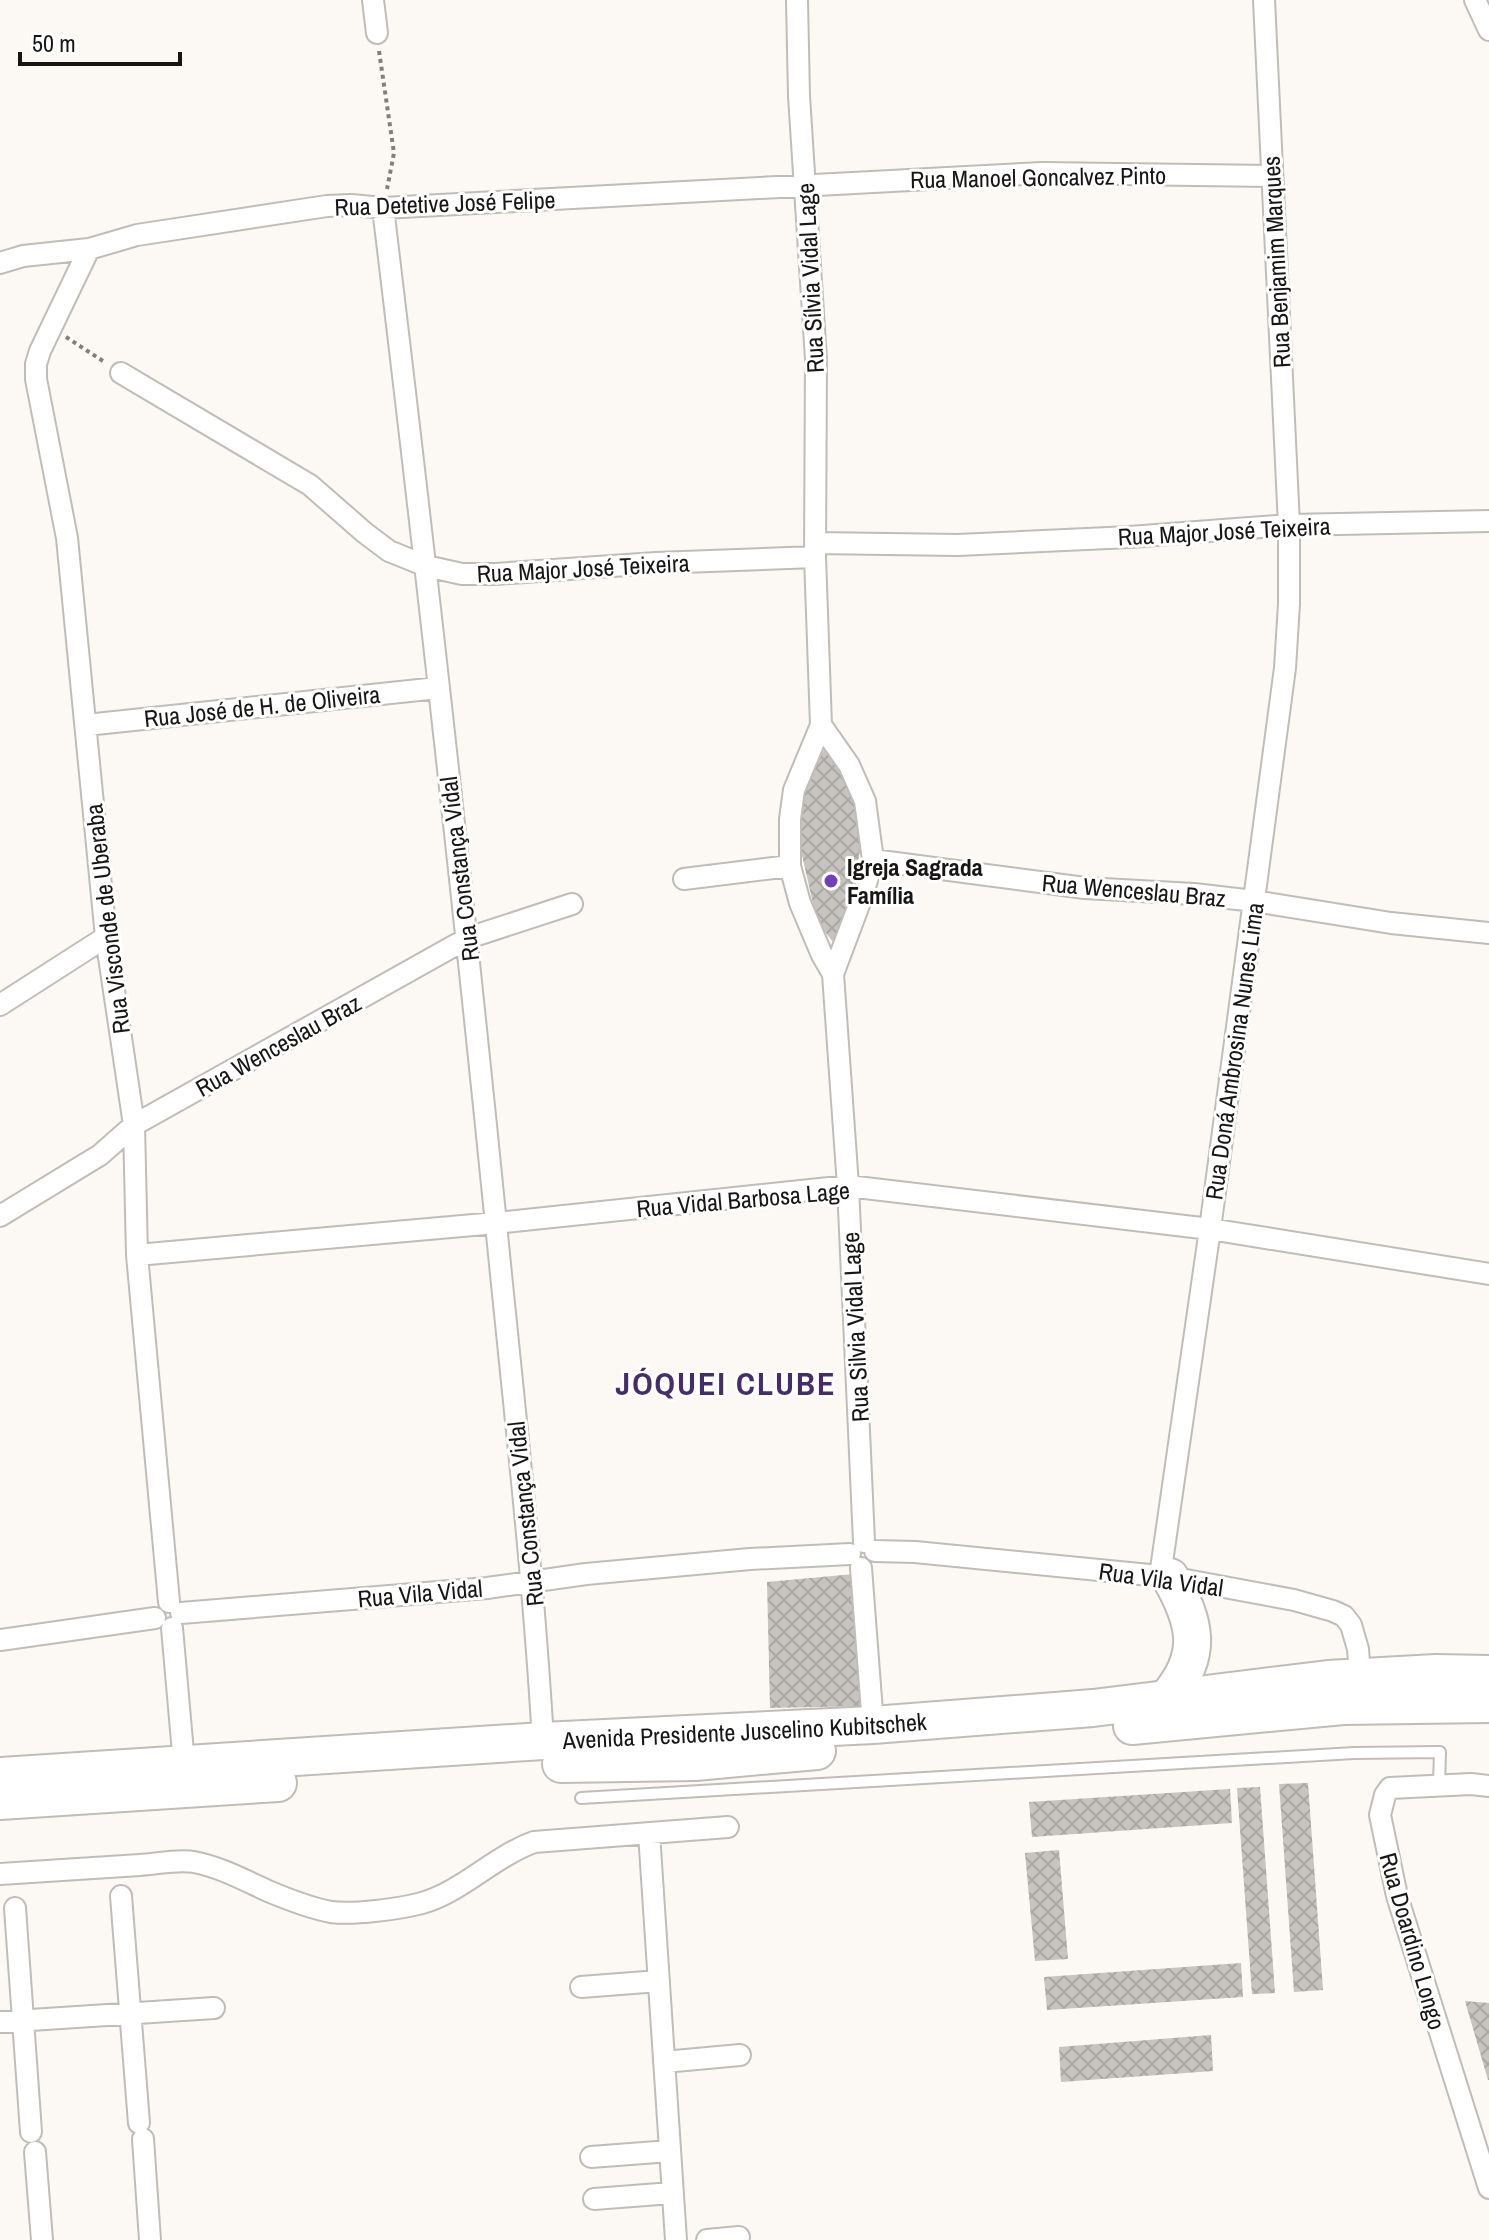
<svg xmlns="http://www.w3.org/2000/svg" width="1489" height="2240" viewBox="0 0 1489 2240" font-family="'Archivo Narrow',sans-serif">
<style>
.building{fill:url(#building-cross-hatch)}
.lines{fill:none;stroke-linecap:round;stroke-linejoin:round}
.lane-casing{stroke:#c0bdb9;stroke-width:14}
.street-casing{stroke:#c0bdb9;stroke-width:24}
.highway-casing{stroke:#c0bdb9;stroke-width:40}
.path{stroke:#82807d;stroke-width:4;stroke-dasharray:4 4;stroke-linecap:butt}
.lane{stroke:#fff;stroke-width:10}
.street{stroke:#fff;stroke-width:20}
.highway{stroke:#fff;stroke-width:36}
.poi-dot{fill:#7141b9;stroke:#fff;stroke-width:3}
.labels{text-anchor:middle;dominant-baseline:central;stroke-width:6;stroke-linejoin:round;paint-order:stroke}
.street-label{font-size:24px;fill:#171615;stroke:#fff}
.poi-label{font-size:24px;font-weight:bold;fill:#171615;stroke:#fff;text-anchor:start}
.district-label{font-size:32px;font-weight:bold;letter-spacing:2px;fill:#442e69;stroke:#fff}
</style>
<defs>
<pattern id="building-cross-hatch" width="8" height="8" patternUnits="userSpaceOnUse" patternTransform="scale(2)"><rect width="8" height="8" fill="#c7c4c0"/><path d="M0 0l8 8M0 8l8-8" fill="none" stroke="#aaa8a4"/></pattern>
</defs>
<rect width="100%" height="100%" fill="#fcf9f5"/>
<path class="building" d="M824 750 856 792 863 836 843 936 832 941 817 921 799 842 800 791Z
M854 1574 866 1706 770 1708 767 1582Z
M1308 1783 1323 1990 1294 1992 1279 1784Z
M1260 1787 1275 1993 1252 1994 1237 1788Z
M1230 1789 1232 1823 1032 1837 1029 1802Z
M1059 1850 1068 1959 1035 1961 1025 1853Z
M1241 1963 1243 1997 1047 2010 1044 1977Z
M1465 2001 1489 2003V2080H1488Z
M1211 2035 1213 2071 1061 2082 1059 2047Z"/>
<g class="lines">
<g class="lane-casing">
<path id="lane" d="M581 1798 1354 1753 1440 1752 1439 1785"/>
</g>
<g class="street-casing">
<path id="street" d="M373 0 377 33
M797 0 799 96 816 359 815 557 821 725 849 765 865 801 873 860 862 897 833 974 848 1186 864 1542
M1475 0 1489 30
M383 208C424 547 462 885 496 1224 513 1397 533 1568 543 1741
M89 249 40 351 36 364V379L67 538 106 937 134 1125 137 1255 169 1602
M0 263 23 256 89 249 137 235 327 206 351 205 383 208 1042 173 1272 176
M121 373 310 485 365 533 389 551 426 566 462 574H495L656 563 815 557
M815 543 958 545 1130 537 1289 525 1489 521
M86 725 438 688
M821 725 794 790 790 819V866L800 903 822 955 833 974
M873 860 1085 888 1194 894 1254 901 1391 923 1489 933
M684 879 790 866
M0 1005 106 937
M0 1216 100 1155 134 1125 468 938 572 904
M137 1255 496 1223 848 1186 1210 1229 1489 1274
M875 1551 915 1552 1170 1577 1294 1600 1333 1611 1344 1616 1351 1625 1358 1649 1360 1676 1358 1686
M861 1568 873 1725
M1160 1576 1210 1229 1285 668 1289 604V525L1264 0
M181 1613 487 1588 586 1574 750 1559 850 1554
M172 1628 184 1764
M0 1640 155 1618
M1489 1786 1471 1784 1390 1788 1385 1795 1380 1815 1397 1896 1489 2188
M649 1833 676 2240
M0 1874C47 1871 93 1868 140 1865 157 1864 178 1859 194 1862 220 1867 244 1880 268 1891 287 1899 310 1908 331 1912 353 1915 400 1909 422 1903 463 1891 493 1857 534 1842L728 1827
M121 1896 139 2123
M15 1908 31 2132
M581 1987 659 1981
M0 2022 214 2008
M664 2062 740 2055
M143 2139 150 2240
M35 2152 42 2240
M591 2157 670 2151
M594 2199 672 2193
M707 2240 739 2237"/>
</g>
<g class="highway-casing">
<g id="highway">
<path d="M1167 1698C1204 1655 1196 1623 1170 1577"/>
<path d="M1132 1726 1343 1706 1489 1704"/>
<path d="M561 1764 695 1762 817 1751"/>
<path id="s1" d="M0 1776 543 1741 873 1725 1093 1708 1328 1679 1436 1673 1489 1674"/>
<path d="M0 1801 278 1783"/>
</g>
</g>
<path class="path" d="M379 51 394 153 387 189
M66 337 106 363"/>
<use href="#lane" class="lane"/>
<use href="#street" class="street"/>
<use href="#highway" class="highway"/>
</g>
<circle class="poi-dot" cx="831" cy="881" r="8"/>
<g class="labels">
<g class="street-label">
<text transform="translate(1038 177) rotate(-1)">Rua Manoel Goncalvez Pinto</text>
<text transform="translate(445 203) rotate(-2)">Rua Detetive José Felipe</text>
<text transform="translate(1276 262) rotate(-93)">Rua Benjamim Marques</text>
<text transform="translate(810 278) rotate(-93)">Rua Sílvia Vidal Lage</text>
<text transform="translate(1224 531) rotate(-3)">Rua Major José Teixeira</text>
<text transform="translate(583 568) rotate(-3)">Rua Major José Teixeira</text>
<text transform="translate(262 706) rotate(-6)">Rua José de H. de Oliveira</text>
<text transform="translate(459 869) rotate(-97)">Rua Constança Vidal</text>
<text transform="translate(1134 890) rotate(5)">Rua Wenceslau Braz</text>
<text transform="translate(107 919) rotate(-97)">Rua Visconde de Uberaba</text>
<text transform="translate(278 1045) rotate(-29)">Rua Wenceslau Braz</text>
<text transform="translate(1234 1051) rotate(-82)">Rua Doná Ambrosina Nunes Lima</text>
<text transform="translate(743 1199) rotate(-5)">Rua Vidal Barbosa Lage</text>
<text transform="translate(855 1327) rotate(-93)">Rua Silvia Vidal Lage</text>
<text transform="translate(525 1514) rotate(-96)">Rua Constança Vidal</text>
<text transform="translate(1161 1579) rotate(8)">Rua Vila Vidal</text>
<text transform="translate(420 1593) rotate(-5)">Rua Vila Vidal</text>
<text stroke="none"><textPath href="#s1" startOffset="746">Avenida Presidente Juscelino Kubitschek</textPath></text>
<text transform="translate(1413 1941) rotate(74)">Rua Doardino Longo</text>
</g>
<g class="poi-label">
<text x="847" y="867">Igreja Sagrada<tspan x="847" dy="28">Família</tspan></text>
</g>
<g class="district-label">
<text x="726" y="1383">JÓQUEI CLUBE</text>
</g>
</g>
<path d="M20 52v12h160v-12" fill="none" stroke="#171615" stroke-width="4"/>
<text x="32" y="52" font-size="24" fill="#171615" stroke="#ffffff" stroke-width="6" paint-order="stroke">50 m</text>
</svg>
